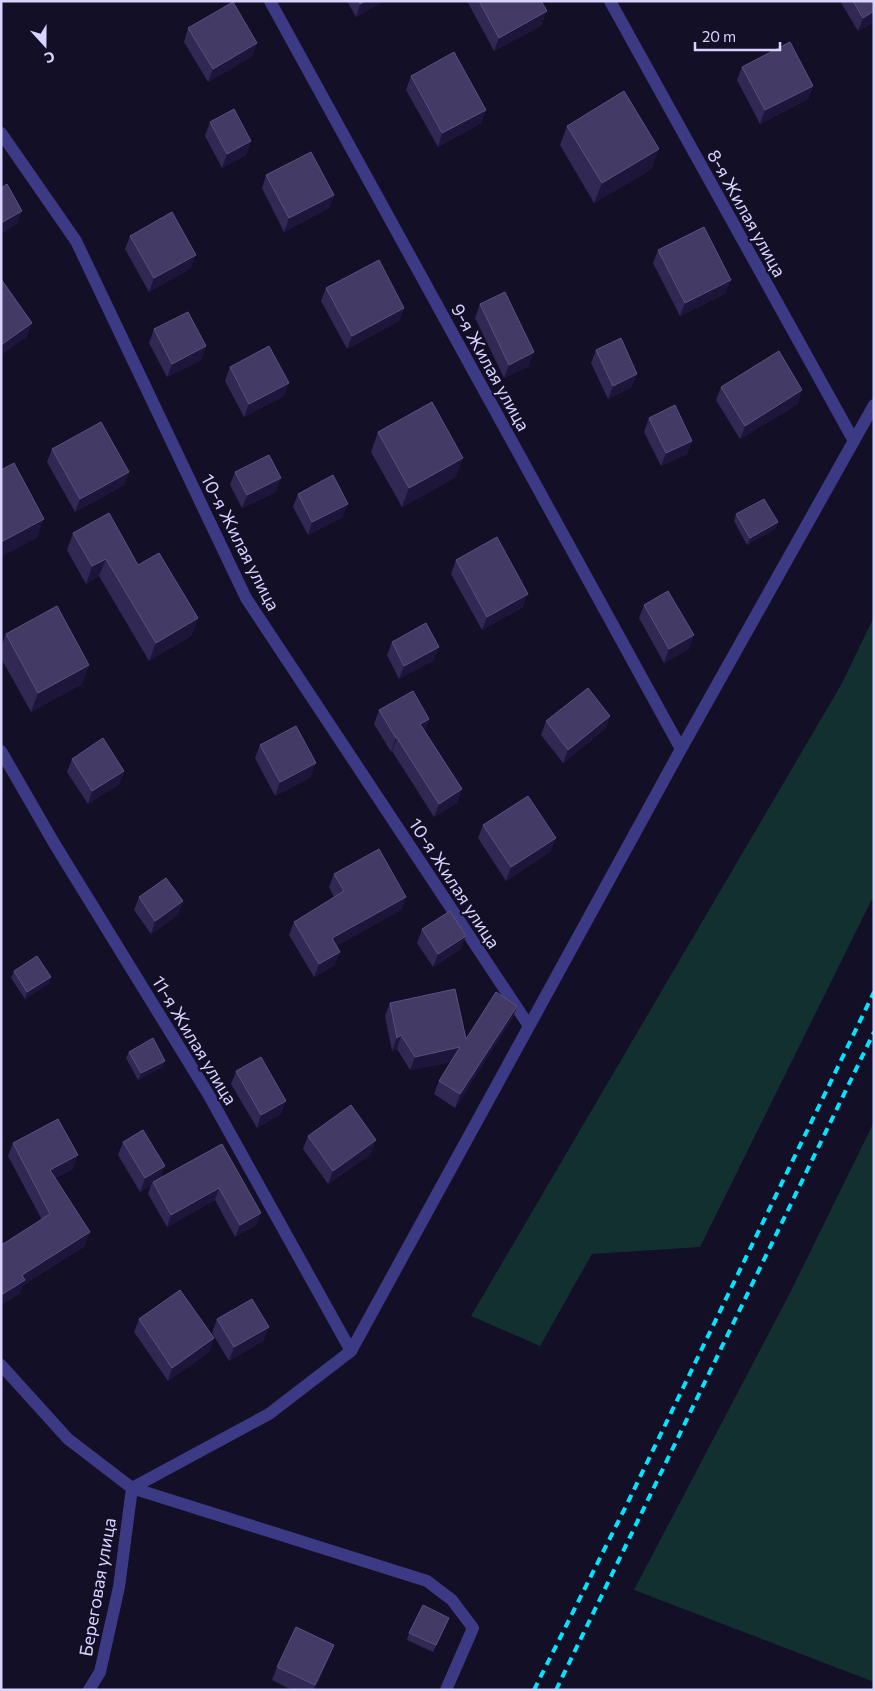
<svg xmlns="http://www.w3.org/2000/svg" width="875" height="1691" viewBox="0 0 875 1691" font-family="Commissioner,sans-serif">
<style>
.green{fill:#12302f}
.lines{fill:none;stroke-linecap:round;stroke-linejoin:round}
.street{stroke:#3d3a85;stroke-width:12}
.rail{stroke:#00e5ff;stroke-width:4;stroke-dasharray:8 6;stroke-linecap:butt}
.wall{fill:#312854}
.shaded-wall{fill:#1d163a}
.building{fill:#433a66;stroke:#5a527e}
.labels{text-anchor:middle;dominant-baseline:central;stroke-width:4.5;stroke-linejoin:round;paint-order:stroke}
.street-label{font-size:18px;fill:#d9d4ff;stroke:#130f26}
</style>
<rect width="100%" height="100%" fill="#130f26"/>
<path class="green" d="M874 617V895L700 1247 592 1254 540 1346 471 1316 841 685Z
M874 1122V1682L634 1590 790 1293Z"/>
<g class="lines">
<path class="street" d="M270 1 681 749
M610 1 854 441
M1 133 76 241 246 598 529 1026
M1 751 54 843 207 1092 351 1351
M1 1365 68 1439 132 1488 427 1581 452 1600 473 1628 446 1690
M132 1488 269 1414 351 1351 681 749 874 405
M89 1690 100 1672 119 1587 132 1488"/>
<path class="rail" d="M534 1690 627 1504 874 992
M556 1690 874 1032"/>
</g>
<path class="wall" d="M347 1H384L356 17Z
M467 1H541L542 25 494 51Z
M840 1H874V22L858 31Z
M188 28 253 56 208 82 184 42Z
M742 67 813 86 808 99 760 124 737 80Z
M411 76 486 110 481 123 438 147 406 90Z
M210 122 251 141 246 155 222 168 205 136Z
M567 126 652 169 594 203 560 145Z
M266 175 334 195 329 208 284 232 262 188Z
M130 236 191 268 149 292 125 249Z
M658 250 726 293 680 316 653 263Z
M326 288 404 308 399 321 347 349 321 301Z
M480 304 529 366 504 378 475 318Z
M154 329 206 346 201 360 167 377 149 343Z
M596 350 632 387 608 399 591 363Z
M230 367 284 396 244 417 225 381Z
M721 387 798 404 740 439 716 400Z
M649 418 692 441 687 454 661 466 644 432Z
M378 432 456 477 402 507 371 452Z
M52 449 129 472 124 485 75 512 47 462Z
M235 472 276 492 242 508 230 485Z
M298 494 343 517 308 535 293 507Z
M736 514 778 522 775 529 747 545 734 521Z
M73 533 138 565 198 618 191 636 149 661 99 576 86 584 67 550Z
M456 560 523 607 482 630 451 574Z
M644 605 689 649 664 663 639 618Z
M6 634 89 665 82 684 31 712 1 658V647Z
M392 642 434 660 399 679 387 655Z
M379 710 429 719 425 731 462 789 457 803 434 817 392 751 391 752 374 724Z
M610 716 605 729 563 763 541 735 546 721Z
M260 745 311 777 275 796 255 758Z
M72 759 124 771 119 784 88 804 67 772Z
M483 825 551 851 506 881 478 838Z
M334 874 406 897 401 910 336 946 335 965 314 977 289 935 294 922 334 897 329 887Z
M139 897 183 901 178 915 151 934 134 910Z
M422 929 461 949 433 967 417 943Z
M14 971 51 977 48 984 25 999 11 978Z
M390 1003 466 1039 517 1006 512 1019 455 1108 434 1094 439 1081 451 1062 410 1070 397 1049 392 1051 385 1016Z
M129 1052 165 1061 162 1067 138 1080 126 1058Z
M236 1071 281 1114 257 1128 231 1084Z
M308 1136 371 1154 328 1184 303 1149Z
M123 1142 161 1177 222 1144 261 1213 256 1225 235 1237 215 1200 167 1227 148 1194 151 1185 140 1192 118 1155Z
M13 1143 73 1169 55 1178 85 1246 23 1285 20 1293 1 1305V1241L3 1244 42 1220 8 1156Z
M139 1319 214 1338 209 1352 168 1381 134 1332Z
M217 1319 264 1340 229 1361 212 1333Z
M449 1618 433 1652 407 1640 409 1633Z
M334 1645 329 1658 314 1690H292L272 1680 277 1667Z"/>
<path class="shaded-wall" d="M365 1H384L356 17 360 4Z
M547 11 542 25 494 51 499 38Z
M874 11V22L858 31 863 18Z
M257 43 253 56 208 82 213 69Z
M813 86 808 99 760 124 765 110Z
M486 110 481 123 438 147 442 133Z
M251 141 246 155 222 168 227 154Z
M659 149 652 169 594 203 602 183Z
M334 195 329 208 284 232 289 218Z
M22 211 17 224 1 234V223Z
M196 255 191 268 149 292 154 278Z
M731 280 726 293 680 316 685 303Z
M404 308 399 321 347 349 352 336Z
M32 323 27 337 1 355V345Z
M206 346 201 360 167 377 172 364Z
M534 352 529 366 504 378 509 365Z
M637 374 632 387 608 399 613 386Z
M289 383 284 396 244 417 249 404Z
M802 390 798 404 740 439 745 426Z
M692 441 687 454 661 466 666 453Z
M463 458 456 477 402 507 409 488Z
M129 472 124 485 75 512 80 499Z
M281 478 276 492 242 508 247 495Z
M348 504 343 517 308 535 312 522Z
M44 519 37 538 1 557V542Z
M778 522 775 529 747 545 750 538Z
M106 559 99 576 86 584 92 566Z
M528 594 523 607 482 630 487 617Z
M198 618 191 636 149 661 156 643Z
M694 635 689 649 664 663 669 649Z
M439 647 434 660 399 679 404 666Z
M89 665 82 684 31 712 38 693Z
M610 716 605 729 563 763 568 750Z
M429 719 425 732 420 724Z
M396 738H397L392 751 391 752Z
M316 763 311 777 275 796 280 782Z
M124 771 119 784 88 804 92 791Z
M462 789 457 803 434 817 439 804Z
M556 838 551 851 506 881 511 867Z
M406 897 401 910 327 951 332 938Z
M183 901 178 915 151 934 155 921Z
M466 936 461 949 433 967 438 954Z
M340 952 335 965 314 977 319 964Z
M51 977 48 984 25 999 27 992Z
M517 1006 512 1019 455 1108 460 1094Z
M401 1035 397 1049 392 1051 397 1038Z
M460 1047 456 1061 410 1070 415 1057Z
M165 1061 162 1067 138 1080 141 1073Z
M286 1101 281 1114 257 1128 261 1115Z
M376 1140 371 1154 328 1184 333 1171Z
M78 1155 73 1169 45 1183 50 1170Z
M165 1166 160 1179 153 1182 151 1185 140 1192 145 1178Z
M219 1188 215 1200 167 1227 171 1215Z
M261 1213 256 1225 235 1237 240 1225Z
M90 1232 85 1246 23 1285 20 1293 1 1305V1295L22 1275Z
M269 1327 264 1340 229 1361 234 1347Z
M214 1338 209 1352 168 1381 172 1368Z
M334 1645 329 1658 314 1690H313Z"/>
<path class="building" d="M359 1H365L360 4Z
M479 1H541L547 11 499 38Z
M853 1H874V11L863 18Z
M233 2 257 43 213 69 188 28Z
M790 42 813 86 765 110 742 67Z
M454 52 486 110 442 133 411 76Z
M624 91 659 149 602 183 567 126Z
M234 109 251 141 227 154 210 122Z
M311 152 334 195 289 218 266 175Z
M7 184 22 211 1 223V188Z
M172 212 196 255 154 278 130 236Z
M704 227 731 280 685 303 658 250Z
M379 260 404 308 352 336 326 288Z
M1 279 32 323 1 345Z
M505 292 534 352 509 365 480 304Z
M188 312 206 346 172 364 154 329Z
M621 338 637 374 613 386 596 350Z
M269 346 289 383 249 404 230 367Z
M779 351 802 390 745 426 721 387Z
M432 402 463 458 409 488 378 432Z
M675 405 692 441 666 453 649 418Z
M101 422 129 472 80 499 52 449Z
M269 455 281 478 247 495 235 472Z
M14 463 44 519 1 542V470Z
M333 475 348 504 312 522 298 494Z
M764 499 778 522 750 538 736 514Z
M109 513 138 565 159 553 198 618 156 643 106 559 92 566 73 533Z
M497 537 528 594 487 617 456 560Z
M668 591 694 635 669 649 644 605Z
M57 606 89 665 38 693 6 634Z
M426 623 439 647 404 666 392 642Z
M588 688 610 716 568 750 546 721Z
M413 691 429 719 420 724 462 789 439 804 397 738H396L379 710Z
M296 726 316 763 280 782 260 745Z
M103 738 124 771 92 791 72 759Z
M528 796 556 838 511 867 483 825Z
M379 849 406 897 332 938 340 952 319 964 294 922 344 891 334 874Z
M166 878 183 901 155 921 139 897Z
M450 911 466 936 438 954 422 929Z
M37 956 51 977 27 992 14 971Z
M455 989 466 1039 496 992 517 1006 460 1094 439 1081 460 1047 415 1057 401 1035 397 1038 390 1003Z
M153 1038 165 1061 141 1073 129 1052Z
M261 1057 286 1101 261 1115 236 1071Z
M351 1105 376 1140 333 1171 308 1136Z
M58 1119 78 1155 50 1170 90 1232 22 1275 25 1280 1 1295V1242L3 1244 50 1214 13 1143Z
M143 1130 165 1166 145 1178 123 1142Z
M222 1144 261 1213 240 1225 219 1188 171 1215 153 1182Z
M180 1290 214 1338 172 1368 139 1319Z
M252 1299 269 1327 234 1347 217 1319Z
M423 1605 449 1618 436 1645 409 1633Z
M296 1627 334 1645 315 1685 277 1667Z"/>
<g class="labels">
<g class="street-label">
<text transform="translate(747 213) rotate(61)">8-я Жилая улица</text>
<text transform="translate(491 367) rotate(61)">9-я Жилая улица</text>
<text transform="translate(241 542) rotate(63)">10-я Жилая улица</text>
<text transform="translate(455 883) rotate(57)">10-я Жилая улица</text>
<text transform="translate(195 1040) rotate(59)">11-я Жилая улица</text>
<text transform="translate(97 1587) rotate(-80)">Береговая улица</text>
</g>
</g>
<rect width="875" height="1691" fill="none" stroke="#d9d4ff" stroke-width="5"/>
<g transform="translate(45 45) rotate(159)" stroke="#130f26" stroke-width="4" paint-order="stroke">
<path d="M0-4L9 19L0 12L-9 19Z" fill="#d9d4ff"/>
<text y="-8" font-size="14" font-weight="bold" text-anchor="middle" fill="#d9d4ff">С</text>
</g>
<path d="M695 42v8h85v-8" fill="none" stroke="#d9d4ff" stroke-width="2.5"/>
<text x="702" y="42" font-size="15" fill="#d9d4ff" stroke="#130f26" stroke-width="4" paint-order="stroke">20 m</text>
</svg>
